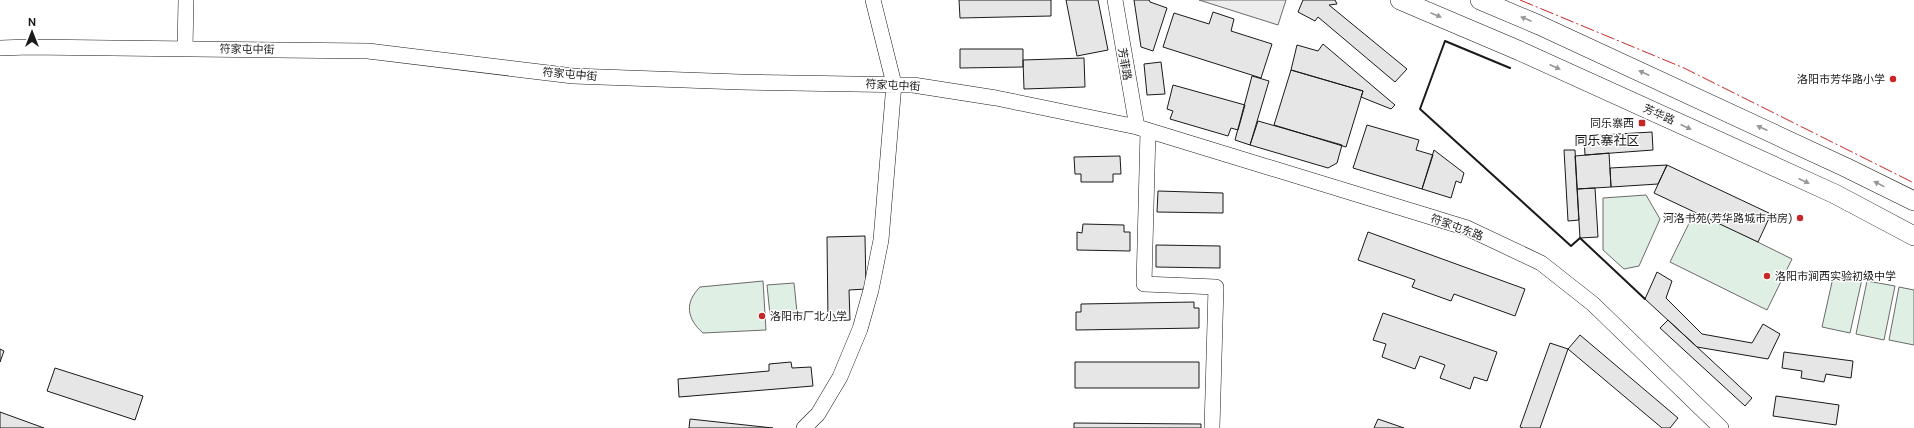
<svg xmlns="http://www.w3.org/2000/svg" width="1914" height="428" viewBox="0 0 1914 428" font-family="'DM Sans','Noto Sans SC',sans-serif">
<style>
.green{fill:#e0efe3;stroke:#6a6a6a}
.parking{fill:#ededed;stroke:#6a6a6a}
.building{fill:#e6e6e6;stroke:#1a1a1a}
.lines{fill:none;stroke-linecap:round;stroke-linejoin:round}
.minor-casing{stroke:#1a1a1a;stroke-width:16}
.major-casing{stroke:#1a1a1a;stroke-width:20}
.minor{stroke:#fff;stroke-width:15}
.major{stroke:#fff;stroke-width:19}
.wall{stroke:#1a1a1a;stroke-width:2}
.power{stroke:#c62828;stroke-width:1;stroke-dasharray:14 3 2 3;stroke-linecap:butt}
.oneway{fill:#989898}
.poi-dot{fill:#c62828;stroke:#fff;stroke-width:1.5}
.labels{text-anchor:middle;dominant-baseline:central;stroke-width:3;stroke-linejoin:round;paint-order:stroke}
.street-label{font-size:11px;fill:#1a1a1a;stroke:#fff}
.poi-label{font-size:11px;fill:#1a1a1a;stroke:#fff;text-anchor:end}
.quarter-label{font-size:13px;fill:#1a1a1a;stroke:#fff}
</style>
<rect width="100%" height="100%" fill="#fff"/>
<path class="green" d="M1646 195 1660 219 1639 266 1624 269 1603 250V198Z
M1695 211 1792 259 1767 310 1670 262Z
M1834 273 1862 279 1850 333 1822 327Z
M763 281 766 330 703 333C687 319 684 303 700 287Z
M1867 281 1895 286 1884 340 1856 334Z
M794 283 797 312 770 315 767 285Z
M1899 287 1914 290V345L1889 340Z"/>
<path class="parking" d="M1199 0H1286L1278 25Z"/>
<path class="building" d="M959 0H1051V16L960 18Z
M1066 0H1098L1108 50 1077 56Z
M1134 0H1149L1150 2 1167 8 1153 51 1141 47Z
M1303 0H1335L1337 4 1329 5 1407 69 1395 82 1318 17 1315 21 1298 12Z
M1213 12 1234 19 1231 31 1272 44 1261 78 1163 47 1174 13 1209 24Z
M1323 44 1395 105 1391 109 1361 97 1363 91 1291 70 1297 45 1318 51Z
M960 49H1023V67L960 68Z
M1084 58 1085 87 1024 89 1023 60Z
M1161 62 1165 94 1147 95 1144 64Z
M1291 70 1363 91 1346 147 1274 125Z
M1252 76 1269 81 1250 145 1235 140Z
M1173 85 1245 105 1238 130 1231 128 1228 136 1170 119 1173 111 1167 109Z
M1258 121 1342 145 1337 163 1328 168 1250 145Z
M1367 125 1419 140 1416 150 1433 155 1422 189 1353 168Z
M1652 132 1653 150 1585 155 1584 136Z
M1434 150 1464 173 1461 183 1456 181 1451 198 1422 189Z
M1564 150H1575L1579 220 1568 221Z
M1609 153 1611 187 1577 189 1575 156Z
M1120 156 1121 174H1113V182H1081V174H1075L1074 157Z
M1667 165 1771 214 1758 242 1654 193Z
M1667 165 1658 184 1611 187 1610 168Z
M1595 188 1598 237 1580 238 1577 189Z
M1158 191 1223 193V213L1157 212Z
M1083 224 1124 225V232H1130V251L1077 250V232L1082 233Z
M1368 232 1525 289 1515 316 1454 294 1451 301 1412 287 1415 280 1358 260Z
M865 236 866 289 849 290 850 320 828 321 827 237Z
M1156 245 1220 246V268L1156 267Z
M1657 272 1672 281 1666 298 1702 334 1752 343 1763 324 1780 334 1768 359 1697 347 1645 299Z
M1194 302V308H1199V328L1076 330V312H1081V304Z
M1383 313 1497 352 1487 381 1474 377 1470 389 1440 378 1445 365 1420 356 1415 369 1382 357 1386 344 1373 340Z
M1668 320 1752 398 1745 406 1660 328Z
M1580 335 1678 418 1670 428H1662L1568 349Z
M1550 343 1568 349 1540 428H1523L1520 427Z
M0 349 4 351 0 362Z
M1784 352 1853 361 1851 378 1826 374 1824 382 1801 378 1802 371 1782 368Z
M791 362 792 368 811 367 813 386 679 397 678 379 769 371V364Z
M1075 362H1199V388H1075Z
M55 368 143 396 135 420 47 391Z
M1776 396 1839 405 1836 425 1773 416Z
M0 412 44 428H0Z
M690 419 773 428H689Z
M1378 419 1404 428H1374Z
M1074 423 1201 424V428H1074Z"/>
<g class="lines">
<g class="minor-casing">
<path id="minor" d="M1115 0 1137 127
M0 48 29 47 368 51 573 76 740 82 913 85 996 98 1137 127 1467 228 1541 263 1593 304 1721 428
M185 49 186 0
M1148 131 1144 284 1216 287 1212 428
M804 428 818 414 840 377 860 329 871 290 881 240 894 84 873 0"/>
</g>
<g class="major-casing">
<path id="major" d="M1400 0 1520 51 1835 194 1914 236
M1480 0 1539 25 1845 167 1914 201"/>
</g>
<use href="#minor" class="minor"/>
<use href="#major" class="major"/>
<path class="wall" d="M1510 68 1445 41 1420 109 1571 246 1580 238 1645 299"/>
<path class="power" d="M1520 0 1684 68 1914 183"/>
</g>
<defs><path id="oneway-solid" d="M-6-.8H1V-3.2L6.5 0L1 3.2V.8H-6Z"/></defs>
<g class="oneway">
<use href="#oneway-solid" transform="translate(1436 15) rotate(23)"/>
<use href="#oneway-solid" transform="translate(1526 19) rotate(-157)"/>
<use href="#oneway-solid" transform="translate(1555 67) rotate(24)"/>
<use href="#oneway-solid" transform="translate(1644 73) rotate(-155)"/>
<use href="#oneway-solid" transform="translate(1686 127) rotate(24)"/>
<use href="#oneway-solid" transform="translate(1762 128) rotate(-155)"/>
<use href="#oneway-solid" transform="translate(1804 181) rotate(24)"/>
<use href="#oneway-solid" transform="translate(1879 184) rotate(-153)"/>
</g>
<g class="poi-dot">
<circle cx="1893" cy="79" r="4"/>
<rect x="1638" y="119" width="8" height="8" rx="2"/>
<circle cx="1800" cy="218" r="4"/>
<circle cx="1767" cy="276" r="4"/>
<circle cx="762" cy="316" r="4"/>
</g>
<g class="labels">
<g class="street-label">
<text transform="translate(247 49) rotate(1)">符家屯中街</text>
<text transform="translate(1125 64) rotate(80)">芳菲路</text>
<text transform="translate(570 74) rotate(5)">符家屯中街</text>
<text transform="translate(893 85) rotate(3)">符家屯中街</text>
<text transform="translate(1659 114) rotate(24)">芳华路</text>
<text transform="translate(1457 227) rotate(20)">符家屯东路</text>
</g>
<g class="poi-label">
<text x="1885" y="79">洛阳市芳华路小学</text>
<text x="1634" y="123">同乐寨西</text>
<text x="1792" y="218">河洛书苑(芳华路城市书房)</text>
<text x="1775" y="276" text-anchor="start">洛阳市涧西实验初级中学</text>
<text x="770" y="316" text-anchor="start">洛阳市厂北小学</text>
</g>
<g class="quarter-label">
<text x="1607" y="140">同乐寨社区</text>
</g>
</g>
<g transform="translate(32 32)" stroke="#ffffff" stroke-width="3" paint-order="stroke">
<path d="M0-3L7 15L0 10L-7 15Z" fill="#1a1a1a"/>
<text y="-6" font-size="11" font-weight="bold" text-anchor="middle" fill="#1a1a1a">N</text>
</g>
</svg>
